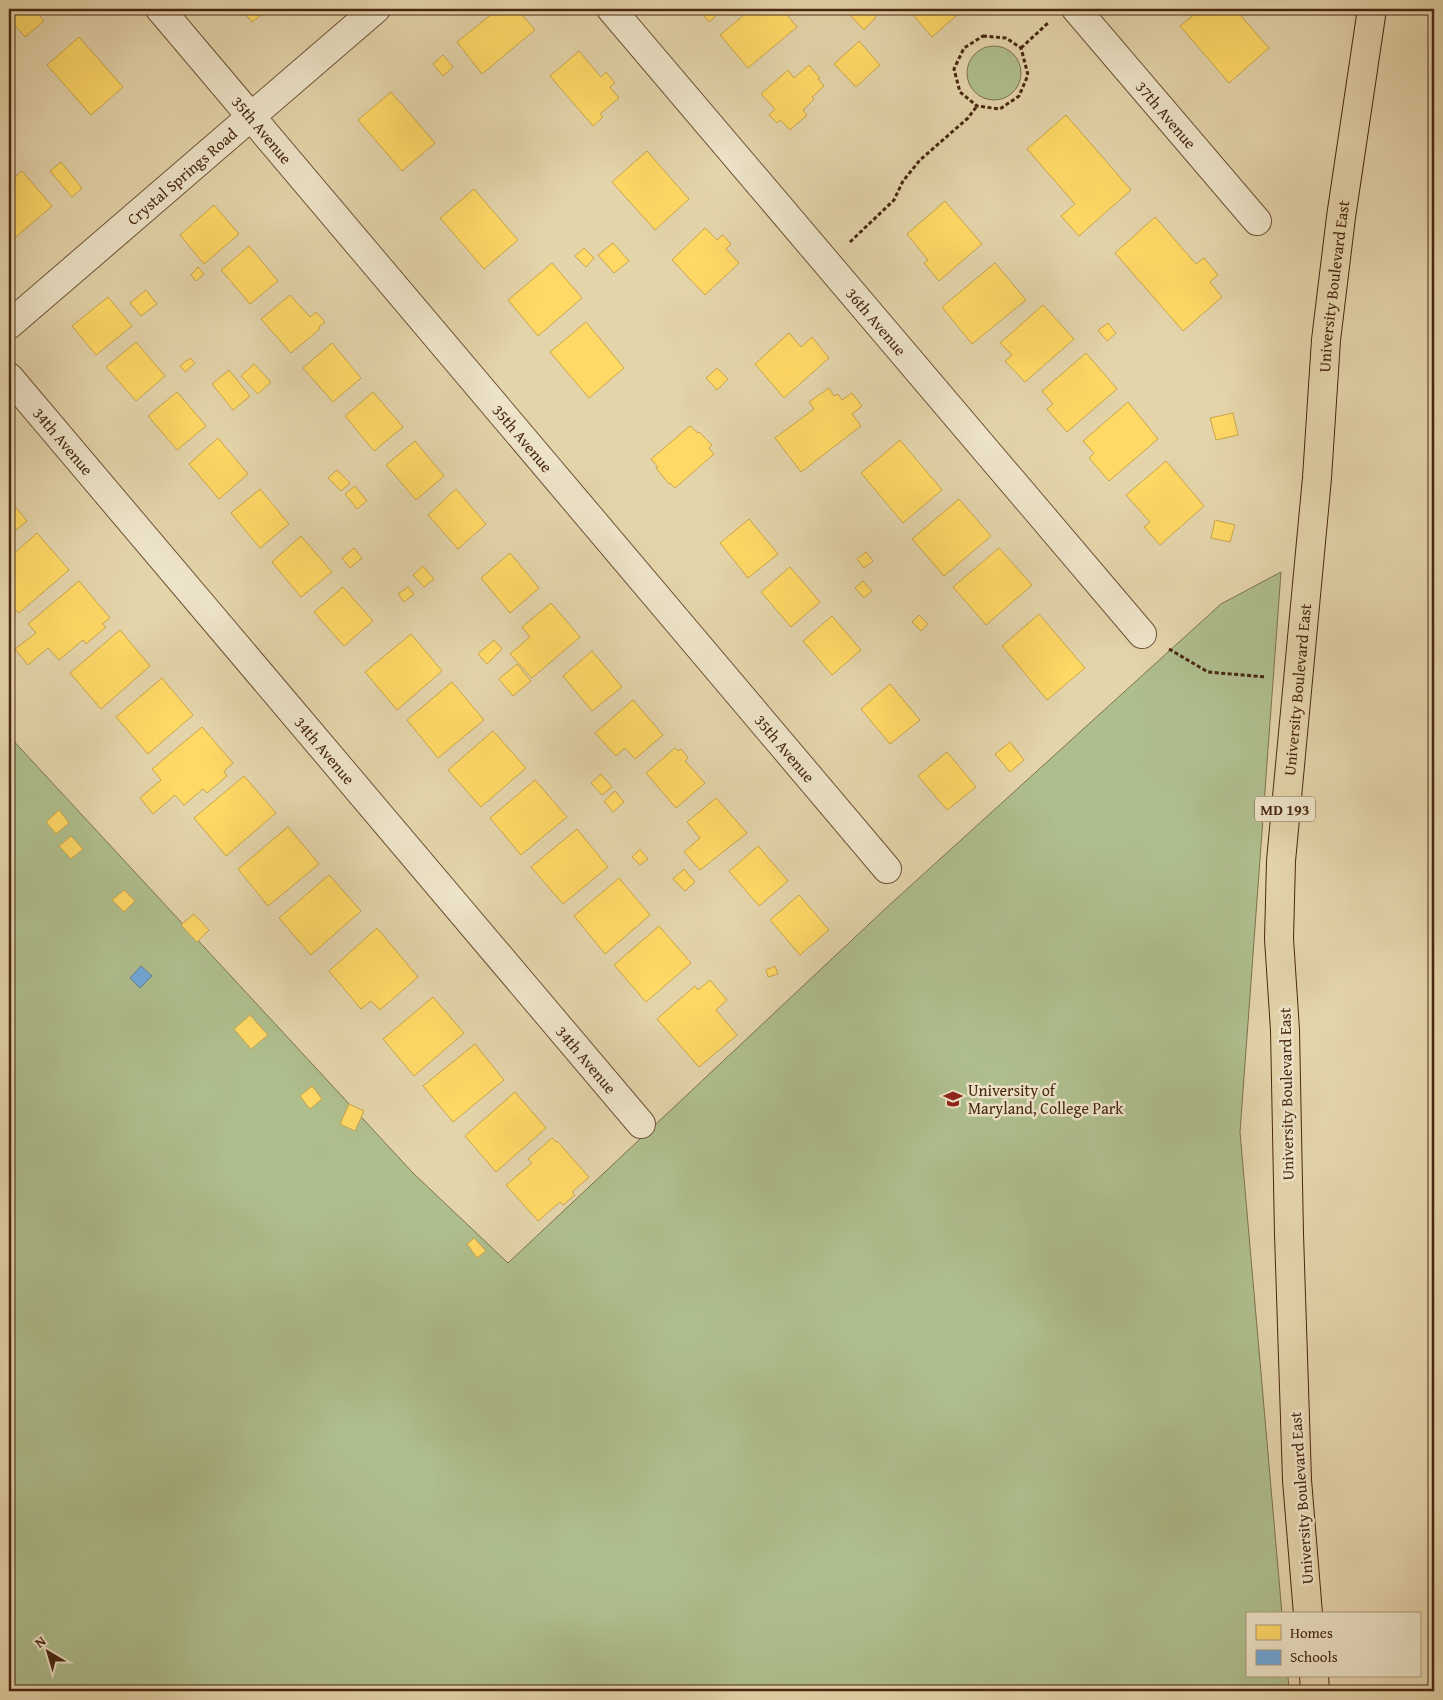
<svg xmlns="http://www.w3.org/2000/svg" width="1443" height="1700" viewBox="0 0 1443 1700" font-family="'Gentium Book Plus',serif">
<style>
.green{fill:#afbe8d;stroke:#7c724f}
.homes{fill:#ffd966;stroke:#c8a44c}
.schools{fill:#6fa8dc;stroke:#63819f}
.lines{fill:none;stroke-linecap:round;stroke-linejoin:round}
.minor-casing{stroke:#6f5237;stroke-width:30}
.primary-casing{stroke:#482711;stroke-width:30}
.path{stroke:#482711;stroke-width:3;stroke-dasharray:4 2.5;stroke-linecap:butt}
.minor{stroke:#ede3c8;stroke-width:28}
.primary{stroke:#e4d4aa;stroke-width:28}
.labels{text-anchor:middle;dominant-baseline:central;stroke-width:5;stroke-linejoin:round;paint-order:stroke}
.shield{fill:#ede3c8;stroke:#7a5f48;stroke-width:1}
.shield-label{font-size:15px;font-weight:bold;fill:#482711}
.street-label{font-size:16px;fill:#482711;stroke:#ede3c8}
.poi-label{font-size:16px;fill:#482711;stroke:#ede3c8;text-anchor:start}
</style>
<rect width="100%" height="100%" fill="#e4d4aa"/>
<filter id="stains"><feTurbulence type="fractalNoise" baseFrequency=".004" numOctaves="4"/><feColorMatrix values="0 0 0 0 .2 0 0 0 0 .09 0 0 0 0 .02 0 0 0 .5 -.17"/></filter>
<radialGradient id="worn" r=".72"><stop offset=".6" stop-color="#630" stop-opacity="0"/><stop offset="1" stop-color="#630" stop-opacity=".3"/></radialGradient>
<path class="green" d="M967 73a27 27 0 1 1 54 0a27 27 0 1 1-54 0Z
M1281 572 1240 1132 1282 1614H1247V1676H1288L1289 1691H9V736L413 1173 508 1263 885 909 1221 604Z"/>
<path class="homes" d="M9 9H34L44 21 25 37 14 24 9 29Z
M241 9H269L252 22Z
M498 9H517L535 30 482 74 457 42Z
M698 9H724L709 22Z
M751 9H782L797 27 748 68 720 35Z
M856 9H868L876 17 864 30 850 15Z
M908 9H964L932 37Z
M1201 9H1235L1269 48 1229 83 1180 26Z
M79 37 123 87 91 115 47 65Z
M859 41 880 65 856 87 834 64Z
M579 51 601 77 606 72 615 83 610 87 619 98 600 114 603 117 593 126 550 76Z
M443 55 453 67 443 76 433 64Z
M809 65 820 78 818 79 824 86 812 97 814 99 803 110 807 115 790 130 780 120 777 123 769 115 775 109 761 94 788 70 794 78Z
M391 92 435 143 402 171 358 120Z
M1066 115 1131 190 1079 236 1061 216 1075 204 1027 149Z
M647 151 689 199 655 230 612 182Z
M61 162 82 188 72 197 50 171Z
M22 171 52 206 9 243V182Z
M474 189 518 240 484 269 440 218Z
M945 201 982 244 939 281 924 263 928 260 907 234Z
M214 205 239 234 204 264 180 235Z
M1155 217 1196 264 1204 258 1218 275 1210 282 1222 297 1183 331 1115 253Z
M705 228 717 240 723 235 731 244 726 249 739 263 705 295 672 260Z
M613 243 629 261 614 273 598 255Z
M249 246 278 281 250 304 221 270Z
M584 248 594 258 586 267 575 256Z
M552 263 582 298 538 336 508 300Z
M995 263 1026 300 972 344 942 307Z
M198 267 204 274 196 281 191 275Z
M146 290 157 304 141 316 130 303Z
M290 295 310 317 316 312 325 322 319 327 320 329 291 353 261 319Z
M108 297 132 326 96 355 72 326Z
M1043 305 1074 339 1025 382 1005 361 1012 355 1000 343Z
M586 322 624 368 589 398 550 352Z
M1108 323 1116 333 1107 341 1098 330Z
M789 333 801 347 812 337 829 358 784 398 755 364Z
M136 342 165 376 136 401 106 367Z
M332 343 361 378 333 402 303 368Z
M1086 353 1117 389 1067 432 1047 409 1053 404 1042 391Z
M190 358 195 363 185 372 180 366Z
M254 364 271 382 258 394 241 376Z
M717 368 728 379 717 390 706 378Z
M229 370 250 396 233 410 212 384Z
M829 388 834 396 838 394 842 400 852 393 862 406 852 414 861 426 801 472 775 438 814 409 809 402Z
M177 392 206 426 177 450 148 416Z
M373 392 403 427 374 451 345 416Z
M1128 402 1158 439 1109 481 1089 458 1094 453 1083 441Z
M1233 413 1238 435 1216 440 1210 418Z
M690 426 698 433 699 432 712 445 709 448 714 454 675 488 670 483 669 484 656 468 658 467 651 459Z
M218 438 248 474 219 499 189 464Z
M900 440 942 490 903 523 861 473Z
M415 441 444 476 416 500 386 465Z
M1166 461 1204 506 1160 545 1144 527 1150 522 1126 495Z
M337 470 350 483 341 491 328 478Z
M355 486 367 501 357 509 345 494Z
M260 489 289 524 260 548 231 513Z
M456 489 486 524 458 549 428 515Z
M9 499 27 521 9 536Z
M959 499 991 536 944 576 912 539Z
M749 519 778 554 748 578 720 543Z
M1215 520 1235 525 1230 542 1211 538Z
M37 533 69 570 19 613 15 609 9 615V558Z
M301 536 332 572 301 597 272 562Z
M354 548 362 558 350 568 342 558Z
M999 548 1032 585 986 625 953 587Z
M866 552 873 561 864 568 857 559Z
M510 553 539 588 510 613 481 578Z
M423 566 434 579 424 587 413 575Z
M790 567 820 602 791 627 761 592Z
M79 581 110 618 102 624 106 627 86 644 83 640 59 660 48 648 28 665 15 649 36 633 28 624Z
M863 581 872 591 864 598 855 588Z
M343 587 373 621 344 646 314 612Z
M408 587 414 594 404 602 398 594Z
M551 603 580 637 532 678 510 654 530 637 522 627Z
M1039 614 1085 668 1047 700 1002 646Z
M919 615 928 624 921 631 912 622Z
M832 616 861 650 832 675 803 641Z
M120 630 150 666 101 709 70 673Z
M411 634 442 671 397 710 365 672Z
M494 640 502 649 487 664 478 654Z
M592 651 622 687 592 711 563 676Z
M517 664 531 681 513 696 499 679Z
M162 678 193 715 148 754 116 717Z
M452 682 484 720 438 758 407 720Z
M890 684 920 720 890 744 861 709Z
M633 700 663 735 635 759 625 748 616 756 595 733Z
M202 727 233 763 224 771 227 776 207 793 203 789 184 805 175 795 153 814 140 798 161 780 152 769Z
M493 731 526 768 481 807 448 770Z
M1010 742 1024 760 1010 772 995 754Z
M675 748 678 751 681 749 688 758 685 761 705 783 676 808 646 773Z
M947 752 976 787 947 810 918 776Z
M601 774 612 787 602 795 591 783Z
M244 776 276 813 226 856 194 818Z
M535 780 567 817 521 855 490 818Z
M615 791 624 802 613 812 604 801Z
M716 798 747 833 700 870 684 852 700 838 687 822Z
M59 810 69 823 56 834 46 822Z
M288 827 319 864 268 906 238 869Z
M577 829 608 867 563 904 531 867Z
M71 836 83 849 71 859 59 846Z
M758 846 788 881 759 906 729 871Z
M640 849 648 859 640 865 632 857Z
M684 869 695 882 685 891 673 879Z
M329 875 361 911 311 955 279 918Z
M619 878 650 915 605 954 574 916Z
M124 890 135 901 124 912 112 900Z
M799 895 829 930 800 955 770 920Z
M194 914 209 930 197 942 181 925Z
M659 926 691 963 646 1002 614 965Z
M377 928 418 977 380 1010 371 1001 361 1009 329 971Z
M775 966 778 974 768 977 766 970Z
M710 980 727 1000 716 1010 737 1035 699 1067 657 1019 695 986 698 990Z
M433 997 464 1033 414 1076 383 1039Z
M250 1015 268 1035 251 1049 234 1029Z
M475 1044 504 1080 453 1122 423 1086Z
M312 1086 322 1099 310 1109 300 1096Z
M515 1092 546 1128 496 1172 465 1136Z
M349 1104 364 1111 355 1131 340 1124Z
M552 1138 556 1142 557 1141 589 1177 572 1192 575 1195 563 1205 560 1202 538 1221 506 1185 532 1163 528 1159Z
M474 1238 486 1251 477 1258 467 1244Z"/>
<path class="schools" d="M141 966 152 976 140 988 130 978Z"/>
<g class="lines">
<g class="minor-casing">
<g id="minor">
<path id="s1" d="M160 9 887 869"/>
<path id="s2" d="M611 9 1142 634"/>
<path id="s3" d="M1076 9 1257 221"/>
<path id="s4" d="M9 325 376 9"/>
<path id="s5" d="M9 377 641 1124"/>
</g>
</g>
<g class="primary-casing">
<g id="primary">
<path id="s6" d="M1308 1614 1297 1480 1289 1234 1285 1030 1279 939 1281 861 1317 478 1326 340 1341 217 1372 9"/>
<path d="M1314 1676 1315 1691"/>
</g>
</g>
<path class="path" d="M983 36 1006 38 1021 48 1028 75 1019 96 1000 109 977 106 960 92 954 69 964 48Z
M1021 48 1048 23
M850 242 894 200 903 181 920 160 968 118 977 106
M1169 649 1208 672 1266 677"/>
<use href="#minor" class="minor"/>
<use href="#primary" class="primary"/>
</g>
<defs>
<g id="university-bare" transform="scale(1.5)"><path d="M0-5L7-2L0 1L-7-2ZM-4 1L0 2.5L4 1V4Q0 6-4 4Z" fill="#8f2418" stroke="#ede3c8" stroke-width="2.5" paint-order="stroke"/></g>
</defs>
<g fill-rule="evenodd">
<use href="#university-bare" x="953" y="1099"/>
</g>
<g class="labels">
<rect class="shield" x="1255" y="796.5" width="60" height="25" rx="4"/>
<g class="shield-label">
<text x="1285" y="809">MD 193</text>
</g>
<g class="street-label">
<text stroke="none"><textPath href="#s3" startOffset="139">37th Avenue</textPath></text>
<text stroke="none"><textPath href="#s1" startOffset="158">35th Avenue</textPath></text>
<text stroke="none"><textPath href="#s4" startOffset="228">Crystal Springs Road</textPath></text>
<text stroke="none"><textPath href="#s6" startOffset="1331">University Boulevard East</textPath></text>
<text stroke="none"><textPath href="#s2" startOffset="410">36th Avenue</textPath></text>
<text stroke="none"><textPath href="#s1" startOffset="562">35th Avenue</textPath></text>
<text stroke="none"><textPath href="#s5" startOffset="84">34th Avenue</textPath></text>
<text stroke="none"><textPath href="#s6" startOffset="926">University Boulevard East</textPath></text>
<text stroke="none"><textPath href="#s1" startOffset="968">35th Avenue</textPath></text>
<text stroke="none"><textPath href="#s5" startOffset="489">34th Avenue</textPath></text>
<text stroke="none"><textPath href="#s5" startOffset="894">34th Avenue</textPath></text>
<text transform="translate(1286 1094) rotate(-91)">University Boulevard East</text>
<text transform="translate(1301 1498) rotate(-94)">University Boulevard East</text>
</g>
<g class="poi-label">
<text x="968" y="1090">University of<tspan x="968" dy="18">Maryland, College Park</tspan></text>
</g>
</g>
<rect width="1443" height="1700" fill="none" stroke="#e4d4aa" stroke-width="30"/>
<rect x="10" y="10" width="1423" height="1680" fill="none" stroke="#482711" stroke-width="2.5"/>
<rect x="15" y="15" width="1413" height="1670" fill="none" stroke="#482711"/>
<rect x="1246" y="1612" width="175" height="65" fill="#ede3c8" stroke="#ab987f"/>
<rect x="1256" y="1625" width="25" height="15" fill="#ffd966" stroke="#ab987f"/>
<text x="1290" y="1638" font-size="15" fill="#482711">Homes</text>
<rect x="1256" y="1650" width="25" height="15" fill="#6fa8dc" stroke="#ab987f"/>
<text x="1290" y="1662" font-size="15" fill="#482711">Schools</text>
<g transform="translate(48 1652) rotate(322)" stroke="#ede3c8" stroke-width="4" paint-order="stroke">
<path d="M0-4L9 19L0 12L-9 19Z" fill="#482711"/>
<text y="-8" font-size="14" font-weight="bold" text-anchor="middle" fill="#482711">N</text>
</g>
<rect width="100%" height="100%" filter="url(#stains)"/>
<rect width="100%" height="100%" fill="url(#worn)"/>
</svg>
